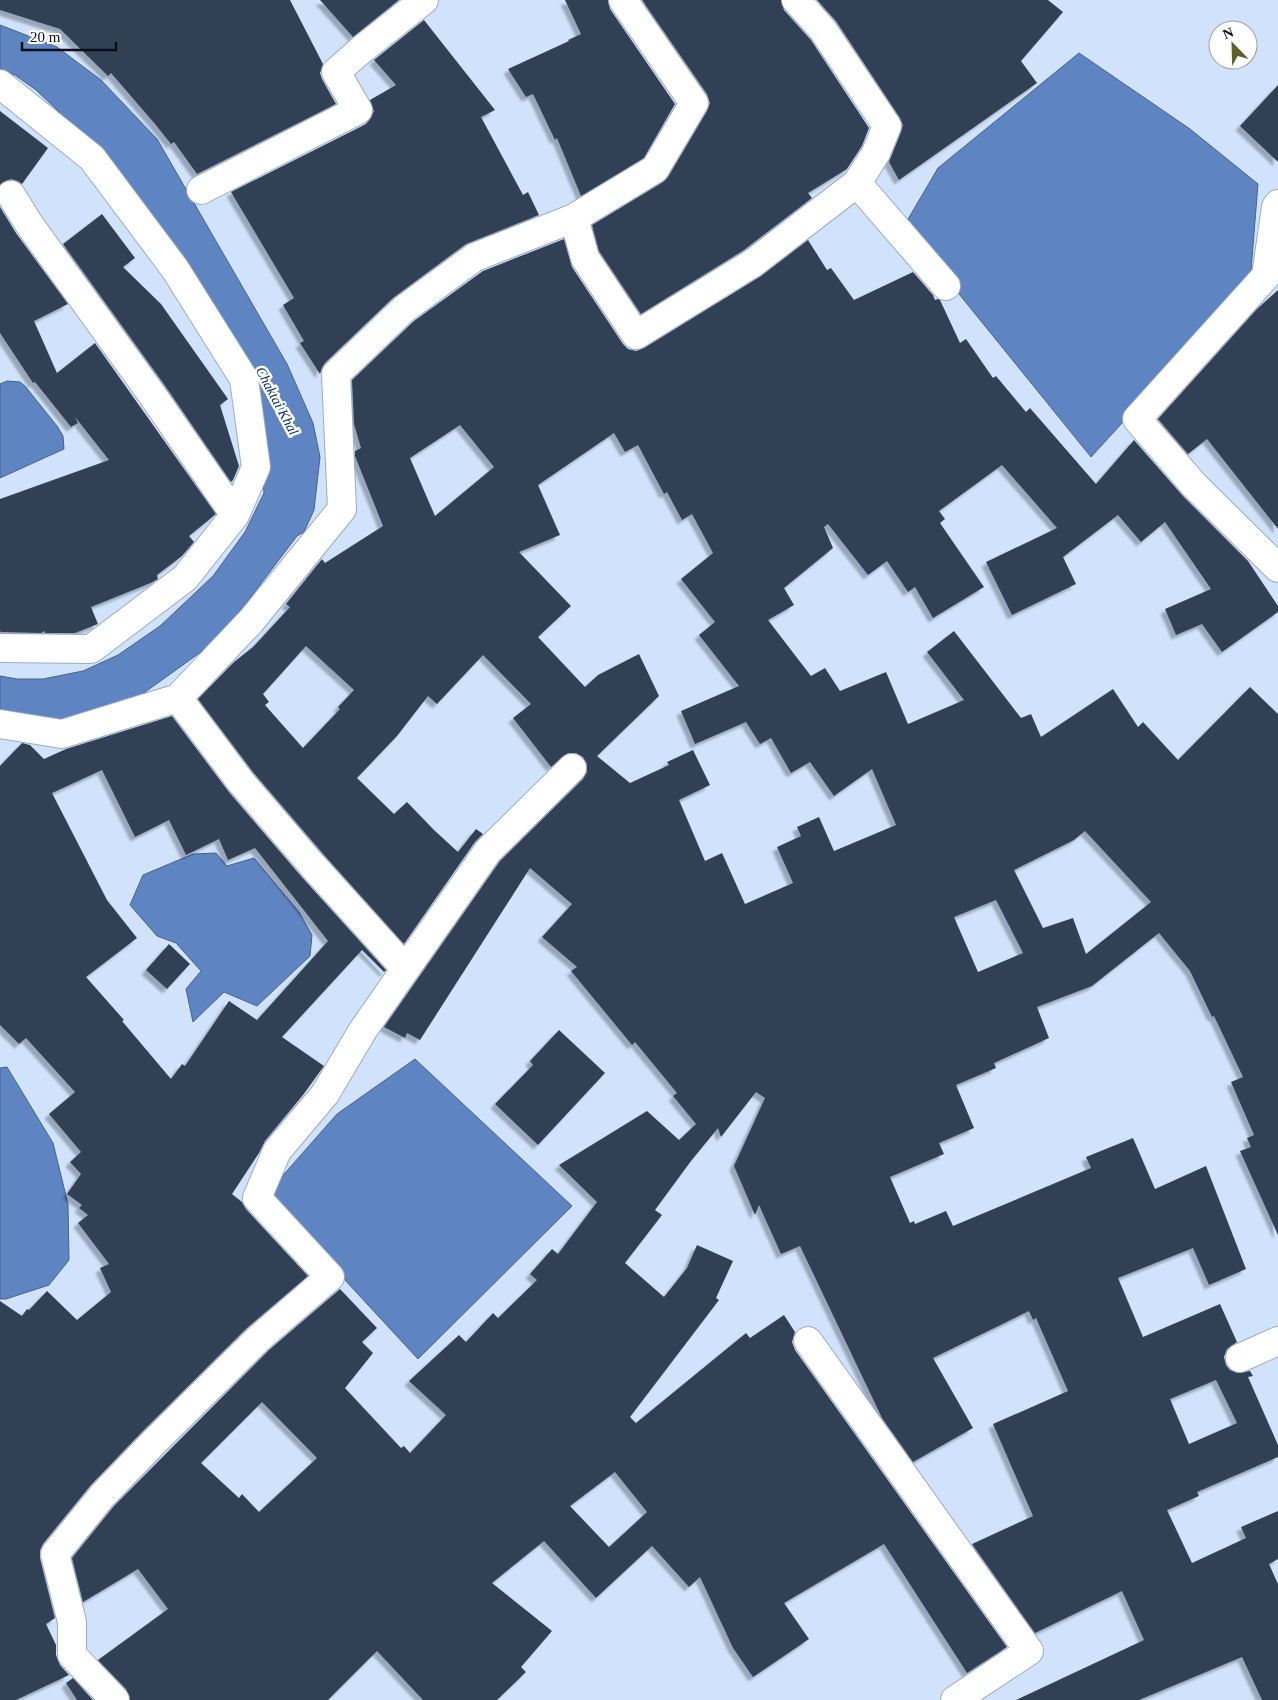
<svg xmlns="http://www.w3.org/2000/svg" width="1278" height="1700" viewBox="0 0 1278 1700" font-family="'Times New Roman',serif">
<style>
.water{fill:#5e85c1;stroke:#45628e}
.building{fill:#334155;fill-rule:evenodd;filter:url(#shadow)}
.lines{fill:none;stroke-linecap:round;stroke-linejoin:round}
.street-casing{stroke:#9aabc3;stroke-width:30}
.street{stroke:#fff;stroke-width:28}
.labels{text-anchor:middle;dominant-baseline:central;stroke-width:5;stroke-linejoin:round;paint-order:stroke}
.water-label{font-size:14px;font-style:italic;fill:#00265c;stroke:#fff}
</style>
<defs>
<filter id="shadow"><feDropShadow dx="-4.5" dy="4.5" stdDeviation="1" flood-color="#0004"/></filter>
</defs>
<rect width="100%" height="100%" fill="#d1e3fc"/>
<path class="water" d="M0 25 57 47 101 80 157 139 287 364 313 423 320 457 314 510 304 532 297 536 219 639 141 695 94 715 42 725 0 718V676L17 679H43L83 671 118 655 160 626 213 576 245 532 264 493 258 414 78 130 36 90 15 75 0 70Z
M1079 53 1190 129 1258 184 1250 283 1091 457 904 226 938 168Z
M7 381 20 382 25 386 57 426 63 436 64 449 0 478V384Z
M216 853 227 866 254 858 299 912 312 935 310 956 257 1006 224 992 193 1022 186 989 201 971 176 943 157 936 130 905 143 875 193 854Z
M415 1059 572 1206 418 1359 284 1214 271 1189 337 1114Z
M7 1067 53 1143 68 1204 69 1260 49 1285 6 1299H0V1068Z"/>
<path class="building" d="M0 0H290L323 64 320 73 322 79 336 104 197 174 174 142 171 144 155 124 111 73 108 76 60 29 0 10Z
M320 0H399L353 37Z
M565 0H608L610 9 675 104 644 158 581 196 557 138 555 140 533 94 526 97 508 69 569 41 568 40 581 34Z
M642 0H781L784 10 811 40 869 128 862 146 847 169 808 193 812 198 744 250 641 314 599 251 592 225 663 182 668 177 707 111 710 103 707 94Z
M817 0H1048L1063 12 1021 61 1037 83 899 180 889 162 901 132 903 125 900 118 836 21Z
M424 20 495 110 481 117 523 195 528 192 539 215 466 244 393 298 325 363 322 368 320 374 300 343 304 341 283 305 294 298 231 192 366 124 371 118 374 111 370 100 396 85 374 60Z
M1278 85V162L1240 126Z
M0 111 48 148 22 184 18 181 11 179 3 182 0 185Z
M0 207 16 233 68 304 34 321 57 373 95 343 216 514 189 536 194 542 182 556 157 575 158 579 153 582 91 607 98 624 75 633H45V631L41 633 1 632 0 631V499L109 460 75 417 78 423 71 427 35 382 33 383 0 333Z
M102 214 135 258 123 267 161 304 228 399 220 405 239 466 233 480 231 482 166 387 63 244Z
M564 239 572 267 623 344 628 349 636 351 644 348 761 276 808 240 827 270 831 268 854 300 913 272 933 295 935 300 938 299 940 300 960 343 966 339 993 378 996 376 1026 412 1030 408 1096 484 1134 440 1183 496 1248 561 1278 606V612L1222 652 1202 624 1176 635 1165 609 1211 589 1165 522 1141 542 1118 515 1063 557 1076 584 1012 615 986 562 1057 528 1002 465 939 511 945 519 940 523 984 587 933 618 915 587 908 592 887 561 868 575 828 524 824 527 833 548 784 588 794 605 768 620 811 676 825 668 840 691 886 672 908 724 964 700 927 652 954 631 1021 718 1031 714 1041 737 1113 689 1138 727 1143 722 1178 760 1250 687 1278 714V1235L1240 1151 1251 1147 1247 1138 1254 1135 1231 1082 1243 1077 1214 1016 1212 1017 1190 971 1159 933 1092 986 1037 1007 1049 1038 994 1063 996 1068 956 1085 974 1128 939 1143 944 1154 890 1177 910 1223 914 1221 915 1224 946 1211 953 1226 1091 1168 1086 1157 1133 1138 1155 1189 1206 1166 1246 1269 1209 1285 1193 1248 1118 1278 1143 1337 1220 1304 1237 1342 1227 1349 1224 1357 1226 1365 1230 1370 1238 1373 1250 1371 1253 1376 1248 1377 1278 1445V1457L1197 1492 1199 1496 1167 1510 1192 1563 1246 1538 1241 1527 1278 1511V1559L1269 1564 1278 1584V1700H1262L1242 1657 1139 1700H1016L1144 1640 1122 1591 1035 1633 972 1544 1033 1516 993 1424 1068 1391 1036 1318 1033 1320 1029 1311 933 1358 973 1428 913 1462 882 1418 800 1246 781 1254 759 1205 755 1215 734 1166 765 1098 756 1092 721 1137 718 1128 691 1161 655 1210 662 1215 625 1263 664 1297 687 1268 697 1245 733 1261 716 1298 719 1300 630 1417 636 1423 746 1333 750 1338 784 1315 795 1332 792 1342 795 1350 1007 1647 967 1673 884 1544 784 1603 809 1639 753 1677 733 1648 700 1577 689 1587 652 1546 596 1598 544 1541 492 1583 552 1631 521 1667 526 1672 497 1700H423L377 1651 328 1700H130L126 1689 98 1660 168 1609 138 1569 83 1602 72 1558 114 1506 269 1350 340 1289 377 1328 362 1342 373 1353 345 1388 401 1448 404 1446 410 1453 446 1415 409 1381 459 1335 466 1342 493 1313 498 1318 537 1280 530 1274 552 1249 558 1254 597 1202 559 1165 647 1111 679 1140 696 1124 673 1096 677 1093 635 1042 632 1045 571 971 577 967 542 937 572 904 530 868 420 1040 407 1033 405 1038 384 1027 500 861 583 779 587 772V764L583 757 576 753H568L551 767 513 718 531 704 483 655 437 704 428 696 397 736 357 778 394 814 407 802 434 830 458 852 476 829 483 834 475 842 404 944 325 856 253 772 198 699 234 662 253 647 290 607 286 604 322 559 325 563 383 526 355 456V451L361 448 354 424 352 380 414 321 483 271ZM460 425 494 467 435 516 410 458ZM614 433 625 452 638 445 664 494 667 492 682 520 692 514 713 553 681 579 715 622 699 635 739 686 681 711 695 744 746 722 760 744 771 738 791 773 810 762 834 796 872 769 896 825 834 851 819 817 797 827 801 836 777 847 793 883 745 904 722 853 705 861 679 800 710 785 693 750 667 762 669 765 630 783 597 756 659 696 639 654 598 675 585 687 538 637 571 606 519 552 560 535 538 485ZM306 646 354 690 338 707 340 709 303 748 265 705 269 702 263 694ZM1085 831 1151 902 1086 954 1073 918 1043 928 1014 870 1074 840ZM996 900 1023 953 978 972 954 917ZM1216 1380 1237 1423 1189 1444 1170 1399ZM262 1402 317 1458 259 1512 242 1494 239 1498 201 1463ZM615 1472 647 1512 609 1547 570 1506Z
M1278 290V529L1207 439 1188 454 1158 419 1257 309Z
M172 716 229 792 301 876 386 970 384 972 362 950 282 1037 324 1066 303 1095 265 1141 259 1153 232 1194 242 1202 246 1209 308 1276 247 1328 142 1432 91 1485 43 1544 40 1551V1558L55 1618 46 1624 56 1645V1655L60 1665 69 1675 16 1700H0V1301L22 1316 27 1309 29 1310 47 1291 77 1320 111 1292 100 1268 109 1264 78 1223 88 1215 79 1208 82 1205 67 1194 81 1174 70 1162 81 1152 49 1114 75 1092 26 1038 19 1044 0 1025V766L22 743 30 745 44 759 66 749ZM102 770 135 837 169 820 186 855 219 839 228 860 255 848 328 941 257 1020 229 1001 185 1066 182 1064 171 1079 122 1021 124 1020 86 977 137 938 107 900 52 793Z
M169 944 190 964 167 989 146 970Z
M559 1030 605 1073 538 1145 495 1104 533 1065 530 1061Z
M73 1678 93 1700H77L66 1683Z"/>
<g class="lines">
<g class="street-casing">
<path id="street" d="M0 84 92 158 175 269 244 379 256 467 235 515 185 578 91 649 0 648
M857 183 946 286
M201 190 358 110 336 72 361 50 424 0
M11 195 29 224 153 396 235 515
M1278 204 1276 207 1266 276 1137 419 1194 485 1278 568
M574 218 585 258 636 335 753 263 857 183 876 153 887 126 823 30 796 0
M178 698 241 782 313 866 405 968
M0 724 62 734 178 698 251 621 342 509 336 374 404 309 475 257 574 218 655 169 694 103 623 0
M808 1341 1029 1651 955 1700
M1240 1358 1278 1341
M115 1700 72 1655V1622L55 1554 102 1496 153 1443 258 1339 330 1277 257 1198 277 1151 325 1094 363 1030 488 851 572 768"/>
</g>
<use href="#street" class="street"/>
</g>
<g class="labels">
<g class="water-label">
<text transform="translate(277 401) rotate(62)">Chaktai Khal</text>
</g>
</g>
<g transform="translate(1233 45) rotate(337)"><circle r="24" fill="#ffffff" stroke="#9d9fa3"/>
<path d="M0-4L9 19L0 12L-9 19Z" fill="#60602d"/>
<text y="-8" font-size="14" font-weight="bold" text-anchor="middle" fill="#0a0f18">N</text>
</g>
<path d="M22 42v8h94v-8" fill="none" stroke="#0a0f18" stroke-width="2.5"/>
<text x="30" y="42" font-size="15" fill="#0a0f18" stroke="#ffffff" stroke-width="4" paint-order="stroke">20 m</text>
</svg>
